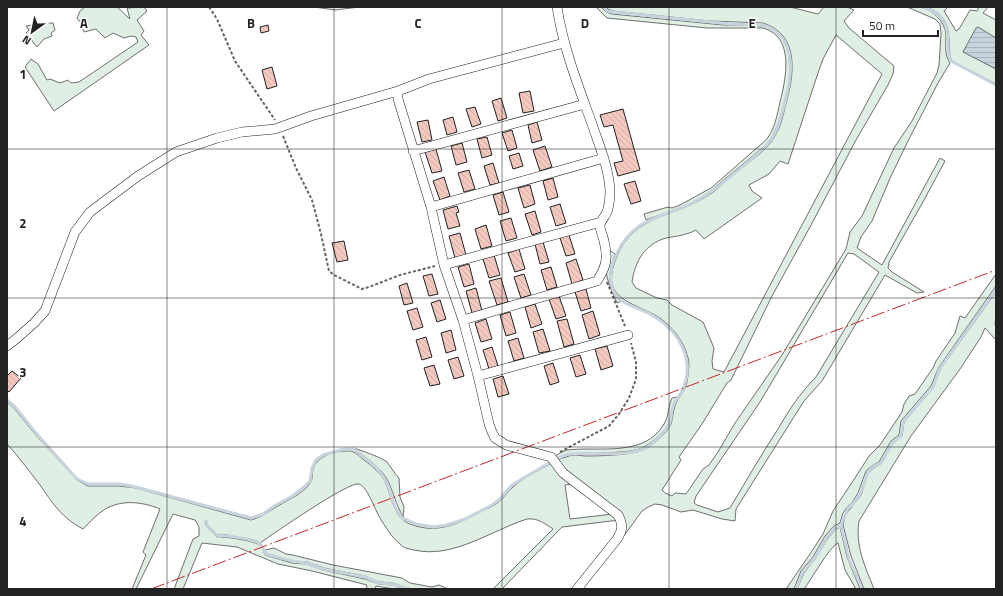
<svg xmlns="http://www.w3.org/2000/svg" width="1003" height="596" viewBox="0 0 1003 596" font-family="'Titillium Web',sans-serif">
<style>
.green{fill:#e0efe3;stroke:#6f6f6f;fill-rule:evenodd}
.water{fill:url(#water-rules);stroke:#6f6f6f}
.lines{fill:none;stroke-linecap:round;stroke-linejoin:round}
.stream{stroke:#c7d3dd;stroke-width:3}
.building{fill:url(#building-back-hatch);stroke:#222}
.minor-casing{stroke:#222;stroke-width:10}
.path{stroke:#646464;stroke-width:2;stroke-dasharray:3 2;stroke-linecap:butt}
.minor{stroke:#fff;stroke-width:9}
.power{stroke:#c62828;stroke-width:1;stroke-dasharray:14 3 2 3;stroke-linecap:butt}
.grid{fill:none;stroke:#222;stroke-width:1;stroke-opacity:0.55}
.grid-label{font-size:13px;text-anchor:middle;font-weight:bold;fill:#222;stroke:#fff;stroke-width:3;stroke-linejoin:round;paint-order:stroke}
</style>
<defs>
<pattern id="water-rules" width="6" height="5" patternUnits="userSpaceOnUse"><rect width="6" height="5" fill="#c7d3dd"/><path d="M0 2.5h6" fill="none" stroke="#abb5bd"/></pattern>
<pattern id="building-back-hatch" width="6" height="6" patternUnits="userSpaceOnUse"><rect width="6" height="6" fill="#f3c9c0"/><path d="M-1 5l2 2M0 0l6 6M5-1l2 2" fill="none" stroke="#d0aca5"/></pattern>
</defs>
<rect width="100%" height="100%" fill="#fff"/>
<path class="green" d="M85 7H117L130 19 127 8 144 7 147 11 137 20 144 31 141 35 149 45 54 111 25 67 31 59 38 64 47 80 50 79 60 83 68 80 71 83 79 82 138 42 136 37 131 36 124 38 113 33 105 38 96 29 84 32 82 28 84 23 79 21 77 18 80 11Z
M314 7H360L335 10Z
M596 7H601L606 12 612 14 723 25 763 26 772 29 781 36 785 43 789 55 790 82 778 124 773 135 766 145 707 194 688 205 646 220 644 214 668 207 672 208 680 205 711 188 766 140C775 129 777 115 780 102 786 78 795 37 763 28H707L607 18Z
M606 7H790L818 14 824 7H847L854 10 844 21 849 28 894 66 893 74 888 85 856 140 810 227 772 296 731 380 727 383 702 424 679 457 681 460 662 490 665 493 672 496 675 493 686 494 703 469 709 465 718 452 735 423 782 355 846 249 850 232 862 216 894 148 912 121 937 73 939 65 941 33 940 24 935 19 907 7C911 7 916 6 920 7 933 10 945 21 946 35 946 45 944 54 950 63L938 83 909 139 891 176 872 221 861 237 857 248 882 265 940 158 945 161 924 200 889 262 888 268 892 272 924 292 917 293 885 275 822 381 804 401 736 509 735 521 722 519 693 510 681 512 662 505 655 504 648 507 642 511 626 533 615 545 625 525 565 472 557 460C561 459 565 457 569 456 574 454 581 456 587 456 601 456 631 455 643 450 651 447 668 432 671 424 673 418 673 411 675 406 678 397 685 391 687 382 688 375 690 364 688 358 684 340 669 322 653 314 625 300 600 296 617 256 635 214 673 218 707 196 715 192 721 185 728 179 739 170 750 162 761 153 766 148 771 143 775 136 780 128 783 117 785 107 794 77 801 35 763 23L710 21 613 11 608 9ZM836 35 882 74 724 372 713 369 712 361 714 348 703 322 672 305 667 300 657 298 636 288 632 282C635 261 645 244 666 238 677 236 687 235 696 230L704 239 762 198 752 191 749 185 769 174 780 161 788 164 818 73 823 59ZM848 253 854 254 879 272 816 377C800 393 789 410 778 429 761 455 746 481 730 508L718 512 697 505 694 503 696 496 760 402Z
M927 7H948L944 11 956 31 959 29 970 10 977 11 979 7H988L983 13 996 20V38L988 34 963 51 996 69V84L952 61 950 56C948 33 952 18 927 7Z
M46 23H53L55 30 51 33 52 36 44 39 37 47 26 33 29 30 26 26Z
M608 249 615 254C609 271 605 288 621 301L617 303 609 284 605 269Z
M996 274V286L939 367 931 386 901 421 899 435 891 441 879 462 873 465 866 471 858 493 852 503 847 507 843 513 840 523 834 526 825 536 813 557 801 571 794 589H786L810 554 823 534 833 511 853 481 869 456 880 445 902 412 904 404 909 396 915 394 933 368 936 361 955 333 960 316 965 318Z
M996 292V314L995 324 996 328V340L985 328 981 337 960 369 911 436 859 521C855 546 865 566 874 589H864L851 556 843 525 846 514 861 495 868 473 875 467 881 464 893 443 902 436 904 422 933 388 941 368Z
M677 397C670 406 673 419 666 428 661 435 650 444 642 448 631 453 600 453 587 453 575 454 566 453 555 459L554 457C558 454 563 451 567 450 599 446 644 458 664 424 669 416 668 406 672 398Z
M7 402 13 407 34 433 77 480 88 486H119L136 488 251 520C262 517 269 511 278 506 289 499 303 494 310 483 313 480 312 473 313 469 317 456 334 451 346 451 354 450 358 455 364 460 372 466 382 474 386 484 392 498 394 518 410 524 438 535 459 523 482 511 489 508 496 505 501 500 505 496 508 491 513 487 524 477 539 470 552 463L572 484 565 485 570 519 613 514 619 520 562 527 502 589H493L553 529C544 523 538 518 527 519 490 531 453 559 414 550 409 549 403 548 400 544 392 538 385 526 380 518 375 510 367 486 359 484 349 481 273 534 260 543 253 538 245 539 237 538 230 536 225 533 218 535L208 526 207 521H205C205 528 213 532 217 537 223 536 257 541 261 546 263 549 264 553 265 555L292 563 306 564 323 570 365 579 379 584 393 585 404 589H394L376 586 375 589H366L367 585 312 571 278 564 237 547 202 543 183 589H174L193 539 199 536V527L195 520 173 514 136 589H132L146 555 143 552 160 509C141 501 118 499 101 512 94 517 88 524 83 529 62 518 53 504 40 485 29 471 19 457 7 444Z
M354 448C362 451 381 457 387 462 391 467 394 473 399 478L400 497 404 507 403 517C396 504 394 495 389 483 382 468 366 458 354 448Z
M840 527 847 557 860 589H856L845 570 838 543C830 546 811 580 804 589H797L804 573 815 559 828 538 836 529Z
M274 548 286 554 293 555 333 565 402 578 410 583 432 587 439 585 448 589H414L407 588 393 583 379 582 365 576 324 568 307 562 292 561 266 553 265 550Z"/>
<path class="water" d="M978 27 996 38V69L963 52 976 28Z"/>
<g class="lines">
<path class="stream" d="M924 7C943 15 948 23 948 43 948 50 948 56 951 61L996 85
M7 400 15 407 35 432 77 479 88 484H120L136 487 251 518 263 514 276 505 291 497 304 487 310 481 312 468 316 460 323 455 344 449H354L377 468 387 483 395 507 402 518 416 524 433 527 447 525 465 519 492 505 499 500 512 485 525 477 551 462
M557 459C561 457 566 454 571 454 592 452 623 457 643 449 651 446 668 430 670 422 672 416 671 410 674 404 676 399 681 394 683 389 695 361 680 332 655 317 646 311 635 308 625 303 607 293 608 272 616 255 635 214 665 219 698 200 720 188 740 168 760 152 765 147 770 142 774 135 779 127 781 116 784 106 792 77 799 37 763 25L731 24 613 12 607 11 604 7
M206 521 208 527 218 536C223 534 255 540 259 543 263 546 264 550 266 554L292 561 306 563 323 569 365 577 379 583 393 584 408 589
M841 525 849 559 862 589
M796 589 803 572 815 558 827 537 835 528 841 525 848 508 853 504 860 494 868 472 874 466 881 463 892 443 901 436 903 422 933 387 940 368 996 290"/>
</g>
<path class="building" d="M268 25 269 31 261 33 260 27Z
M272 67 277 86 267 89 262 70Z
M530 91 534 111 523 113 519 93Z
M501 98 507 118 498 121 492 101Z
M475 107 481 124 472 127 466 109Z
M623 109 640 170 618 176 614 163 623 161 613 125 604 127 600 115Z
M453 117 457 132 447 135 443 120Z
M428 120 432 140 422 142 417 122Z
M537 122 542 140 532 143 528 125Z
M512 130 517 148 508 151 502 133Z
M487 137 492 155 482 158 477 139Z
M462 143 467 162 456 165 451 146Z
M545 146 552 167 540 171 533 150Z
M436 149 442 171 432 173 425 152Z
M519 153 523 166 513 169 509 156Z
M493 163 499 183 490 185 484 166Z
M469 170 475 189 464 192 458 173Z
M444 177 450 196 440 200 433 181Z
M553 178 558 197 548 200 543 181Z
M635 181 641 201 631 204 624 184Z
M530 185 535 204 524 208 518 188Z
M503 192 509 212 499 215 493 195Z
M560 204 566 223 556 226 550 207Z
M457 206 459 212 456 213 460 226 448 229 443 210Z
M535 211 541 232 532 235 525 214Z
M511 218 517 238 506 241 500 221Z
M486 225 492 246 481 249 475 229Z
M568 232 575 254 566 256 559 235Z
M460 233 466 255 455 258 449 236Z
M344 241 348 260 337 262 332 243Z
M543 242 549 262 540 264 535 244Z
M519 249 525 269 515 272 508 253Z
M494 255 500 275 489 278 483 259Z
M576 259 583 280 572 284 566 263Z
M469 264 474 284 464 287 458 267Z
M551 267 557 287 547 290 541 270Z
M432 274 438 294 429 296 423 276Z
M524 274 531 295 521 298 514 277Z
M501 278 508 302 497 305 489 281Z
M407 283 413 303 404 305 399 286Z
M476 288 482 311 472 313 466 291Z
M586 289 591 308 581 311 575 292Z
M559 296 566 316 556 319 549 299Z
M440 300 446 319 437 322 431 303Z
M535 304 542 324 531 328 525 307Z
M417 308 423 327 413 330 407 311Z
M593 311 600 335 589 339 582 315Z
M510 312 516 333 506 336 500 315Z
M486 319 492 339 481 342 475 323Z
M567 319 574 344 564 347 557 321Z
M543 329 550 351 539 353 533 332Z
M451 330 456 350 446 353 441 333Z
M426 337 432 357 422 360 416 340Z
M518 338 524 358 514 361 508 341Z
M607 346 613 366 601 370 595 349Z
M492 347 498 366 489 369 483 350Z
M580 355 586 374 576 377 570 358Z
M458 357 464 376 454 379 448 360Z
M553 363 559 382 550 385 544 366Z
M434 365 440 384 430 386 424 368Z
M12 371 21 378 9 392 7 390V376Z
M503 376 509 394 498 397 493 379Z"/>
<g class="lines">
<g class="minor-casing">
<path id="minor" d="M398 91V99L431 207 444 265 463 320 478 376 489 424 492 432 495 438 506 445 551 457 563 473 618 515C623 524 623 530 617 539L577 589
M413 151 585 104
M431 207 604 158
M444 265 601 222
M463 320 597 281C607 266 608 257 604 241 603 236 600 230 600 226 600 221 605 217 607 212 609 206 610 198 610 191 609 168 599 145 592 124 578 85 563 47 557 7
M7 346 16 339 34 323 45 311 75 232 90 212 138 176 176 152 217 138 242 132 275 129 311 116 398 91 429 79 564 43
M478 376 628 335"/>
</g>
<path class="path" d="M209 7 217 19 235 61 275 120
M283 136 296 168 312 200 321 234 329 271 334 275 362 289 369 287 400 275 435 266
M607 282 625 326
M560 452 609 426 619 414 629 398 636 379V362L631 343"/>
<use href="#minor" class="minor"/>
<path class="power" d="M151 589 996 270"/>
</g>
<path class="grid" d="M167 7V589M334 7V589M502 7V589M669 7V589M836 7V589M7 149H996M7 298H996M7 447H996"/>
<g class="grid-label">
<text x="84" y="28">A</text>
<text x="251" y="28">B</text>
<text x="418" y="28">C</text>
<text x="585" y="28">D</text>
<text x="752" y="28">E</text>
<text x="23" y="79">1</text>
<text x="23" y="228">2</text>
<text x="23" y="377">3</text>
<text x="23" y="526">4</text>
</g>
<rect width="1003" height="596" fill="none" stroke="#222222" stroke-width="16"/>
<g transform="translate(32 32) rotate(213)" stroke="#ffffff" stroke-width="3" paint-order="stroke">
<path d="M0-3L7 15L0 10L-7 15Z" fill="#222222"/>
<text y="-6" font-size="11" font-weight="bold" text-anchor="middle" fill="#222222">N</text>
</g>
<path d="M863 30v6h75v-6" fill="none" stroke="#222222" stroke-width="2"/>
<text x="869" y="30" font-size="12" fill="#222222" stroke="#ffffff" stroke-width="3" paint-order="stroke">50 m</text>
</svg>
